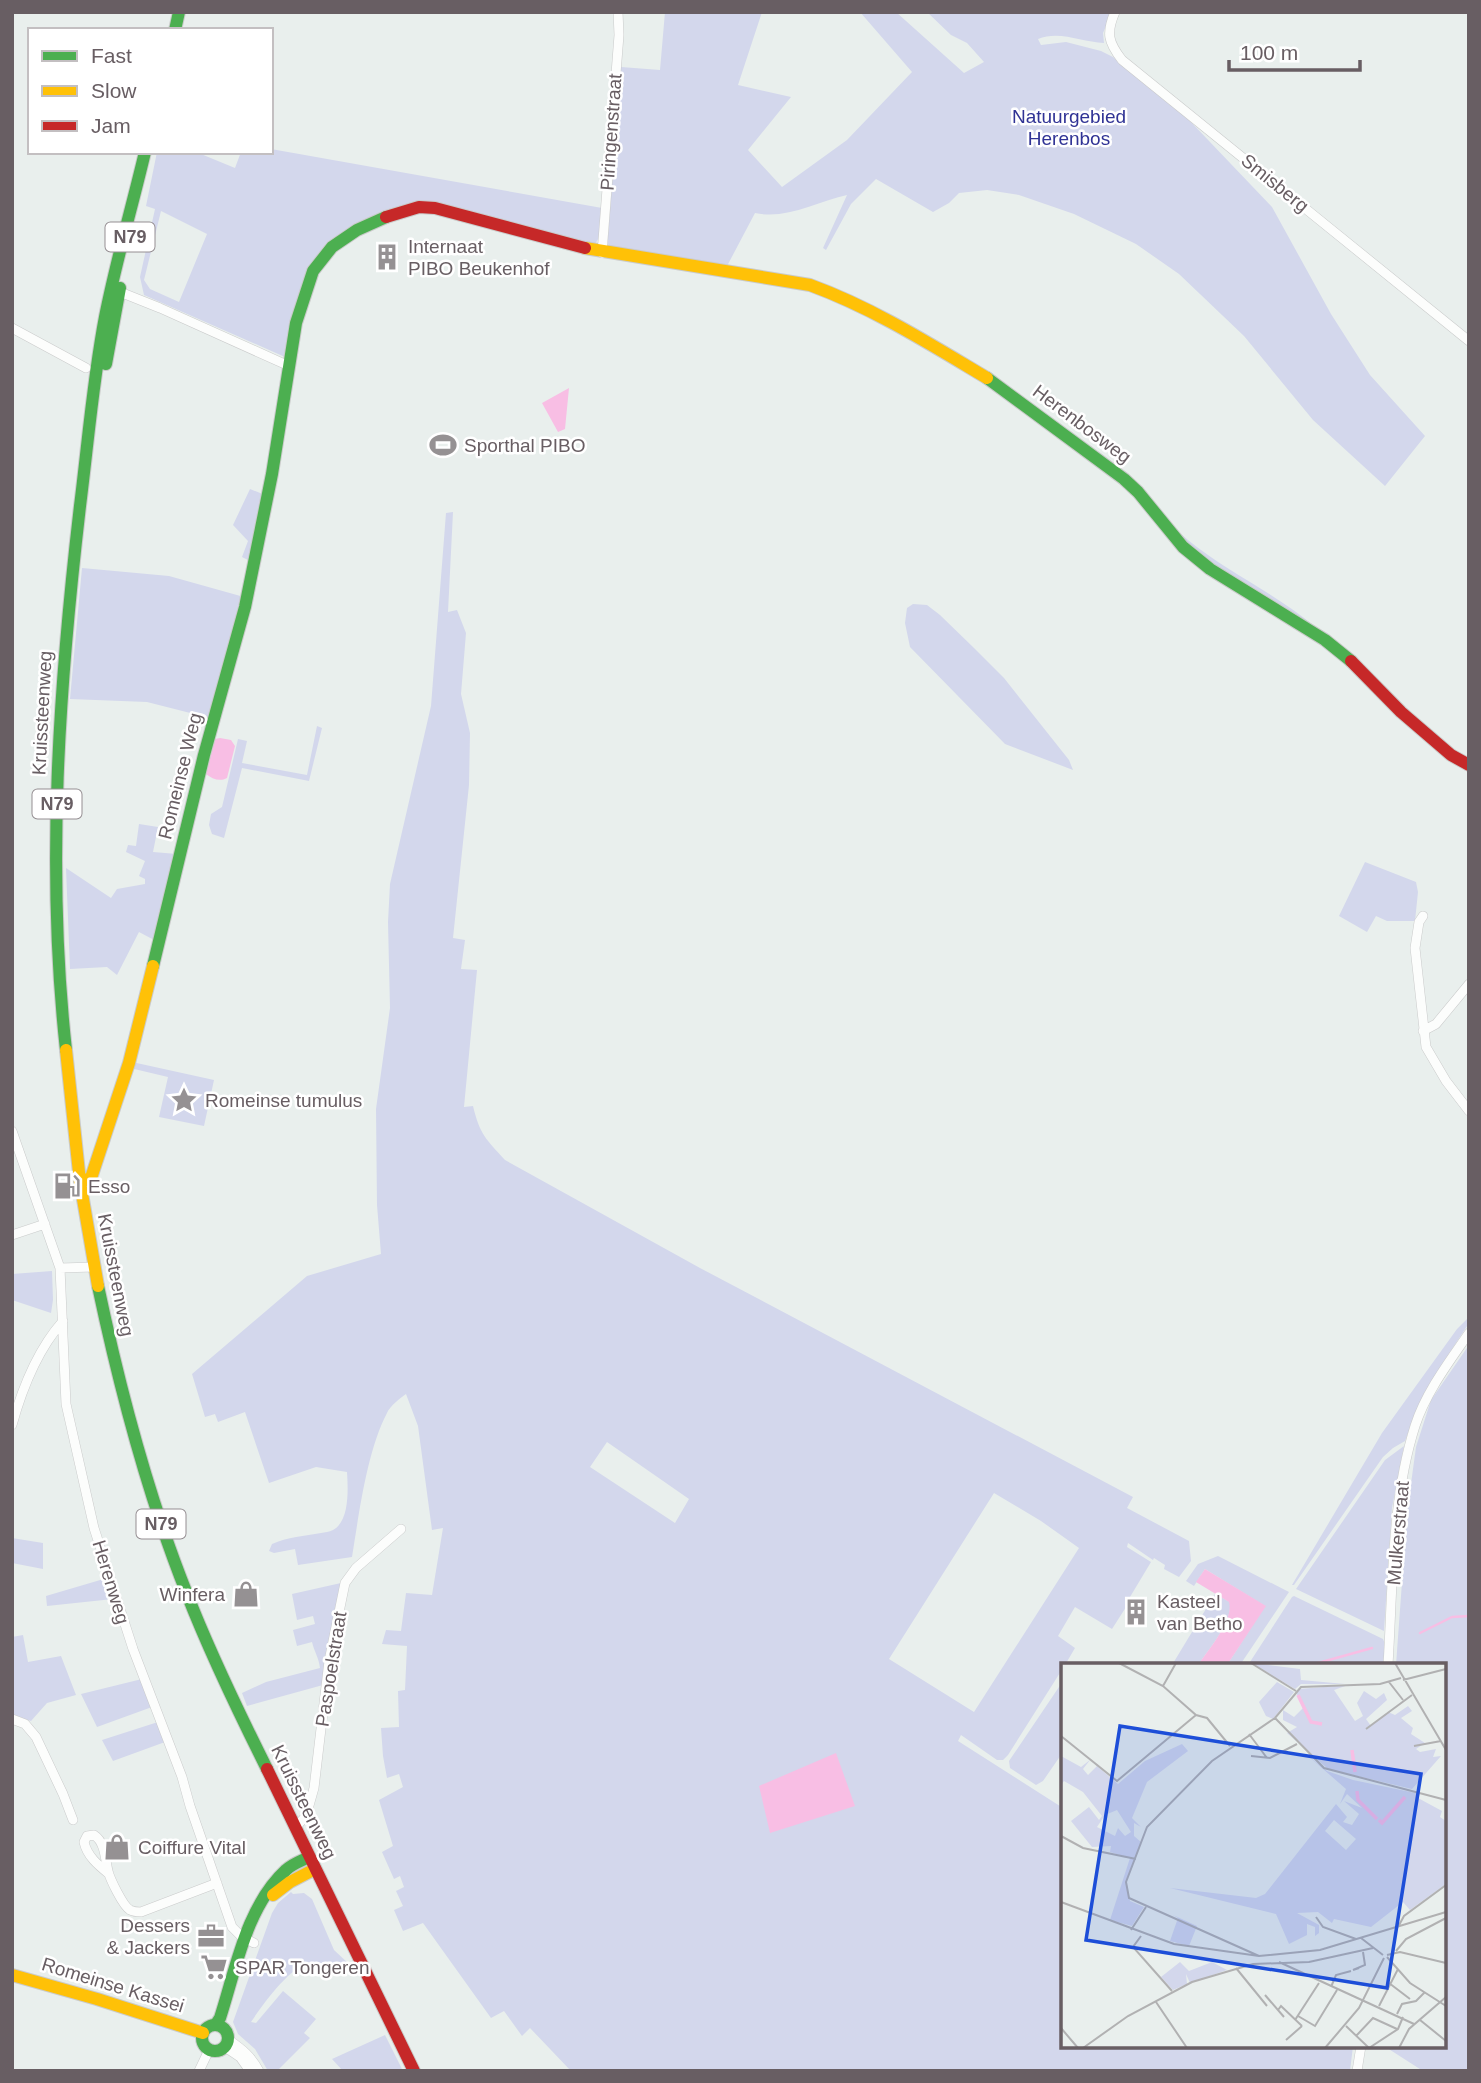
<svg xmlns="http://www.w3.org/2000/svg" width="1481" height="2083" viewBox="0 0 1481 2083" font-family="Arial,sans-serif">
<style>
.green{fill:#d3d7ec;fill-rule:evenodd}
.water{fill:#f8bee4}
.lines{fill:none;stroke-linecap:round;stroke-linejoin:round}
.stream{stroke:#f8bee4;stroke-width:2.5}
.street-casing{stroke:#cacbcb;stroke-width:10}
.fast-casing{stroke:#cacbca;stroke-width:14}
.slow-casing{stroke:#cacbca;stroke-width:14}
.jam-casing{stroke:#cacbca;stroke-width:14}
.street{stroke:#fcfdfc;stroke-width:9}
.fast{stroke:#4caf50;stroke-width:12}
.slow{stroke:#ffc107;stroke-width:12}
.jam{stroke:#c62828;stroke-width:12}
.labels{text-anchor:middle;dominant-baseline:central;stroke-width:5;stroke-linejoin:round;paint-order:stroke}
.shield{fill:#fff;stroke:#958e92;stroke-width:2}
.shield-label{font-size:18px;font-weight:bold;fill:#685e63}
.park-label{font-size:19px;fill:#303395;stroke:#fff}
.street-label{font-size:19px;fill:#685e63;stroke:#fff}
.poi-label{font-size:19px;fill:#685e63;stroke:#fff;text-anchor:start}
.inset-river{fill:none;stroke:#f8bee4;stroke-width:3.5}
.inset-road{fill:none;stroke:#b1b1b2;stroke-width:2}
.view{fill:#1d4ed8;fill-opacity:0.15;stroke:#1d4ed8;stroke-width:3.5}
.inset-edge{fill:none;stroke:#685e63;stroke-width:3.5}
</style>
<rect width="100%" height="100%" fill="#e9efed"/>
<path class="green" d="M665 12H762L738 85 791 97 748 150 782 187 847 140 912 72 860 12H896L964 73 984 62 967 43 951 35 927 12H1112L1103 33 1104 43C1082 42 1059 30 1038 39L1041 45 1066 42 1101 51 1113 57 1189 120 1272 207 1331 314 1370 375 1425 436 1385 486 1313 420 1244 336 1179 274 1136 244 1074 214 1019 195 987 190 959 193 949 203 933 212 876 179 851 204 826 250 823 248 847 195C816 202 786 220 755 213L726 268 612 249 608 244V236L621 67 660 70Z
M271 149 602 208C601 222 604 238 592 246L443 207 379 217 305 276 294 309 285 357 144 295 140 277 155 209 146 206 157 152H196L235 168 241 152H271ZM161 211 207 234 179 302 150 289 144 280Z
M250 489 265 495 252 562 242 557 248 541 233 525Z
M453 512 448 612 457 610 466 633 461 694 470 733 469 785 453 938 465 940 461 969 477 970 464 1107 473 1106C480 1135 486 1139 505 1160L700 1268 1133 1497 1127 1508 1189 1541 1191 1561 1179 1577 1164 1569 1165 1565 1154 1558 1153 1560 1128 1543 1127 1547 1151 1562 1127 1602 1128 1604 1112 1629 1075 1607 1058 1636 1075 1648 1065 1665H1063V1668L1008 1755 1003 1760H997L961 1735 958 1741 1063 1808V2046H1353L1350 2071H571L530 2028 522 2036 504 2011 491 2018 423 1923 403 1931 394 1910 403 1906 396 1891 404 1887 400 1876 394 1879 382 1852 393 1846 379 1800 403 1787 399 1774 387 1778 383 1756 381 1728 399 1727 398 1691 405 1690 407 1646 382 1644 386 1630 401 1631 406 1593 432 1595 443 1528 432 1530 418 1426 406 1394C400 1398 390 1406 387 1413 367 1451 359 1514 352 1557L298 1565 295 1549 274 1553 269 1551 272 1544C287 1537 305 1536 321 1533 325 1532 329 1532 333 1530 350 1521 348 1488 347 1472L316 1467 269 1483 245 1412 218 1422 215 1414 205 1417 192 1374 307 1276 381 1254 377 1205 376 1109 390 1008 388 922 390 884 431 706 446 513ZM607 1442 689 1499 675 1523 590 1467ZM994 1493 1041 1521 1079 1548 974 1712 889 1659Z
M1160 513C1169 522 1178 532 1188 540 1227 572 1275 593 1314 626L1256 595 1182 543Z
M82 568 169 576 244 597 210 718 147 702 70 699Z
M913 604 927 605 940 615 974 648 1004 678 1069 760 1073 770 1005 744 910 647 905 623 907 608Z
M317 726 322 728 309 781 242 768 224 838 212 834 209 825 211 814 222 807 238 739 247 741 242 763 307 775Z
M139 824 158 827 153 852 177 854 156 941 139 932 117 975 107 967 70 969 66 868 111 898 117 889 145 884V879L139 876 145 861 126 852 128 845 136 846Z
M1365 862 1416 882 1418 892 1415 921H1387L1376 916 1367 932 1339 916Z
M132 1062 214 1080 204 1126 159 1117 168 1077 130 1068Z
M52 1271 53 1300 51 1313 12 1300V1274Z
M1469 1317V1323L1437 1372 1418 1407 1405 1441 1393 1448 1383 1457 1294 1585H1292L1382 1433 1457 1329Z
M1469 1345V2071H1423L1384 2046H1444V1665H1396L1407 1513 1416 1447 1431 1400Z
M1404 1446 1392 1508 1384 1631 1296 1589 1385 1460Z
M12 1538 43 1543V1569L12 1563Z
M1218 1556 1289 1592 1240 1665H1227L1265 1606 1205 1569 1194 1586 1186 1581 1198 1564Z
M107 1578 113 1599 47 1606 46 1596Z
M341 1583 323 1685 247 1706 242 1693 266 1682 320 1668C319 1658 314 1651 312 1642L297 1646 293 1630 315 1624 313 1616 297 1620 292 1594Z
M1215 1594 1230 1602C1233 1621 1209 1649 1198 1665H1172Z
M1294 1596 1383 1639 1385 1644 1383 1665H1248L1292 1597Z
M23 1635 28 1662 61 1656 76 1695 47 1703 31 1721 12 1715V1637Z
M142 1679 152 1707 97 1727 81 1694Z
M1063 1681V1752L1043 1781 1036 1785 1010 1768 1009 1761Z
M158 1722 165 1742 113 1761 102 1740Z
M291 1892 293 1894 304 1893 312 1899 334 1950 349 1964C334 1968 318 1960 304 1965 287 1971 261 2007 251 2022L256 2023 283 1991 316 2019 304 2033 310 2038 277 2071H268L255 2049 238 2034 233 2022 272 1913 278 1903Z
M385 2035 403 2071H343L332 2059Z"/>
<path class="water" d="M569 388 565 429 558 432 542 403Z
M220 738 231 740 235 746 227 778C220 782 212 779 206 774L215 739Z
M1205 1569 1266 1606 1227 1665H1198C1209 1649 1234 1620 1229 1602L1196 1582Z
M836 1753 855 1806 770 1833 759 1786Z"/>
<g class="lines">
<path class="stream" d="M1420 1633 1452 1617 1469 1616
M1311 1665 1372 1648"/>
<g class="street-casing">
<path id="street" d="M1115 12C1106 33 1108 42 1122 60L1469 341
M602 253 619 35 618 12
M115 290 160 308 289 366
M12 328 86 368
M1423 916 1419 922 1415 948 1426 1047 1446 1081 1469 1111
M1423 1031 1436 1024 1469 984
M12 1131 60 1268 66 1404 94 1528 133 1649 182 1777 190 1806 232 1927 242 1937 254 1943
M12 1235 45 1224
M60 1268 94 1267
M12 1425C22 1389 38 1349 63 1321
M1388 1665C1393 1585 1391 1502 1415 1426 1426 1392 1449 1362 1469 1333
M12 1719 25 1724 36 1737 63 1794 73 1820
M295 1828 306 1816 314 1788 329 1661 345 1583 356 1568 401 1529
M109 1874C98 1865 87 1856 84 1842L87 1836 94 1835C105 1842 105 1858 108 1871 110 1879 123 1906 130 1910 134 1912 137 1912 141 1912L217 1883
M229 2040C242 2049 251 2056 259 2071
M225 2047 240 2057 250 2071
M199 2071 209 2050
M1357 2071 1361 2046"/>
</g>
<g class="fast-casing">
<path id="fast" d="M175 30 179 12
M106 364 120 288
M987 378 1124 479 1138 492 1183 547 1210 569 1325 640 1351 661
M153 966 204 755 245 607 272 474 296 323 313 271 332 247 357 230 386 217
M66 1050C46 869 59 686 80 506 88 443 93 379 105 317 116 261 132 207 145 152
M98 1286C120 1390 147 1494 187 1594 210 1653 238 1711 267 1769
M216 2024 220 2018C236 1969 246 1907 286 1870 292 1864 301 1861 309 1857
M202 2038a13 13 0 1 1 26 0a13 13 0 1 1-26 0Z"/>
</g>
<g class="slow-casing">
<path id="slow" d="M585 248 810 285C873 308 930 344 987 378
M66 1050 80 1182 98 1286
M80 1182 91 1178 129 1063 153 966
M273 1895 290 1882 315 1869
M12 1975 97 1999 203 2033"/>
</g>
<g class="jam-casing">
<path id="jam" d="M386 217 419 207 435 208 585 248
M1351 661 1401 712 1451 755 1469 765
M267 1769 414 2071"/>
</g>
<use href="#street" class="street"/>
<use href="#fast" class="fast"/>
<use href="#slow" class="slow"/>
<use href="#jam" class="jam"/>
</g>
<defs>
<g id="building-bare" transform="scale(2.1)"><path d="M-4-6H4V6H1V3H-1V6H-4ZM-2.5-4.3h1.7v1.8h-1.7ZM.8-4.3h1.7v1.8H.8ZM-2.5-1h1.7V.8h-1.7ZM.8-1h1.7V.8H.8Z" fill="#959193" stroke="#fff" stroke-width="2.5" paint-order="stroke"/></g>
<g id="stadium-bare" transform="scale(2.1)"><path d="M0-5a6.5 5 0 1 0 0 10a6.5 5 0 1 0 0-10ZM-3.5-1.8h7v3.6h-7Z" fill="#959193" stroke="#fff" stroke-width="2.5" paint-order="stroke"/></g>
<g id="sight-bare" transform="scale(2.1)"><path d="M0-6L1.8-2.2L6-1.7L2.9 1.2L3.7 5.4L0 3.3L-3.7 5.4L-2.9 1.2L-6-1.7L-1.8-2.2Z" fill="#959193" stroke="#fff" stroke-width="2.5" paint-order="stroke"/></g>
<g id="fuel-bare" transform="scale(2.1)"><path d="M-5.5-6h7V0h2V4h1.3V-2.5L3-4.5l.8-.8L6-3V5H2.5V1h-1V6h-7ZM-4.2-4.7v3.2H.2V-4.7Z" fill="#959193" stroke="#fff" stroke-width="2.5" paint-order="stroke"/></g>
<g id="shop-bare" transform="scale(2.1)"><path d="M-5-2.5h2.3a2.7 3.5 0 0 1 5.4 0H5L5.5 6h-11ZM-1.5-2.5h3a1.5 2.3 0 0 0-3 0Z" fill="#959193" stroke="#fff" stroke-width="2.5" paint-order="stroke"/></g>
<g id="office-bare" transform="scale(2.1)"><path d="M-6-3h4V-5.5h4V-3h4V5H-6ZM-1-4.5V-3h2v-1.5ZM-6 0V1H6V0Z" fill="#959193" stroke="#fff" stroke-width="2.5" paint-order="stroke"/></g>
<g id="supermarket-bare" transform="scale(2.1)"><path d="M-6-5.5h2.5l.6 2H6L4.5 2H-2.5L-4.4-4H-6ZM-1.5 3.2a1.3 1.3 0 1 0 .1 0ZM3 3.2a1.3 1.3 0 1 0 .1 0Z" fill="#959193" stroke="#fff" stroke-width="2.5" paint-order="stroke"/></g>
</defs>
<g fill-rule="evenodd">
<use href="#building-bare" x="387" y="257"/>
<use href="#stadium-bare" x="443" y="445"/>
<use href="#sight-bare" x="184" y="1100"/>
<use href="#fuel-bare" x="67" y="1186"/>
<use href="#shop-bare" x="246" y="1594"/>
<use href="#building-bare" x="1136" y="1612"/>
<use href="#shop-bare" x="117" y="1847"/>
<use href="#office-bare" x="211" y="1936"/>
<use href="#supermarket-bare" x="214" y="1967"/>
</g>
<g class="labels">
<g class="shield">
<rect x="105.5" y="222.5" width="49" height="29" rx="5"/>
<rect x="32.5" y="789.5" width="49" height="29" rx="5"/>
<rect x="136.5" y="1509.5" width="49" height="29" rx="5"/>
</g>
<g class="shield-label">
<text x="130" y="237">N79</text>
<text x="57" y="804">N79</text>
<text x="161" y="1524">N79</text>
</g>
<g class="park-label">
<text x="1069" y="116">Natuurgebied<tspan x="1069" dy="22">Herenbos</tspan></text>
</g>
<g class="street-label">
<text transform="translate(611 132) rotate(-86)">Piringenstraat</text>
<text transform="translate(1275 183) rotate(39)">Smisberg</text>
<text transform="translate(1082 424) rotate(37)">Herenbosweg</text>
<text transform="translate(42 713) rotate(-87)">Kruissteenweg</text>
<text transform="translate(180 776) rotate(-76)">Romeinse Weg</text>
<text transform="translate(116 1275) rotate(79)">Kruissteenweg</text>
<text transform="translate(1398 1533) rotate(-85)">Mulkerstraat</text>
<text transform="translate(111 1582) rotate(73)">Herenweg</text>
<text transform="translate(331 1669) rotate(-81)">Paspoelstraat</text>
<text transform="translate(304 1802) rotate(64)">Kruissteenweg</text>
<text transform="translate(113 1985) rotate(17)">Romeinse Kassei</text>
</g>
<g class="poi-label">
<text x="408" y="246">Internaat<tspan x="408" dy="22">PIBO Beukenhof</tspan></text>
<text x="464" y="445">Sporthal PIBO</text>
<text x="205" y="1100">Romeinse tumulus</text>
<text x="88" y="1186">Esso</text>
<text x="225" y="1594" text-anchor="end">Winfera</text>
<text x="1157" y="1601">Kasteel<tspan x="1157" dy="22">van Betho</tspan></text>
<text x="138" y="1847">Coiffure Vital</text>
<text x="190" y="1925" text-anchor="end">Dessers<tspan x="190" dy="22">&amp; Jackers</tspan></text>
<text x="235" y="1967">SPAR Tongeren</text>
</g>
</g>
<g transform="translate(1061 1663)">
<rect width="385" height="385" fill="#e9efed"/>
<path d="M191 0 239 6 240 17 284 21H240L234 26ZM216 19 233 29 212 56 205 53 198 39ZM287 22 273 27 294 58 302 53 296 40 303 28 315 36 323 30 326 37 305 56 310 63 327 49 334 52 347 43 351 48 340 55 352 65 350 71 364 80 355 86 359 89 375 86 372 94 380 93 351 126 267 106 226 70 236 64 222 57V47L233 54 244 43 235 30 238 26ZM121 81 127 88 86 119 71 155 80 164 73 160V173L80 179 65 218 69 238 83 244 71 263 49 257 69 195 49 189 50 183 31 184 10 158 28 144 38 157 41 153 22 129 3 118 0 122V93L20 104 29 97 22 106 27 112 36 103 57 121 84 98ZM56 147 70 169 64 173 57 165 54 173 36 164 44 152ZM246 92 266 108 292 117 359 131 357 135 381 148 379 154 385 158V221L349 247 342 239 310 264 273 256 271 260 257 249 236 250 258 262V270L254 273V264L246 261V272L228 281 215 251 109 225 195 235 204 231 275 141 286 154 282 159 291 162 298 151 283 138 301 145 286 131 279 141 285 126ZM273 157 295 176 285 187 264 168ZM112 252 136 263 128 283 109 278 117 255ZM119 299 128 308 151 299 166 307 129 320 125 311 126 321 112 327 100 314Z" fill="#d3d7ec" fill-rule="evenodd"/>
<path class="inset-river" d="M237 32 250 59 261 61M291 87 294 109M296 128 297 137 316 156M318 157 321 160 344 134"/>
<path class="inset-road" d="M58 0 102 23 135 52 146 55 169 83M190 0 235 28M334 0 385 87M342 17 385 6M328 19 342 37M102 23 115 0M214 55 263 105 385 137M305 66 351 32M188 71 206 95M0 73 56 118 135 52M353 83 380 78M190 93 209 95 236 81M0 173 22 185 75 196M0 239 113 281 198 293 259 287 385 249M255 254 262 264 295 276M337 264 343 253 385 222M70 267 85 244M80 273 72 284 111 328M300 275 322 292M335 288 345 276 385 255M326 292 339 289 385 300M198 293 68 235 65 219 86 164 151 98 214 55 240 24 319 21 340 15M326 294 349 320 385 343M218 299 353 361M175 305 206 343M298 305 292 307 304 302 302 289M328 320 349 336M270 324 275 312 290 308M204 332 223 354M95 339 126 385M318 343 337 306M217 347 220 343 241 363M336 351 341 341 355 338 364 329M237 353 254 363 276 327M234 357 258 320M359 357 385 378M285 363 308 385 337 366 342 354M0 365 17 385M295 373 312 355 336 366M225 377 241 363M22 385 67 353 131 319 192 301 248 299 312 285M264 385 298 345 323 295M338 385 348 366 385 334"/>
<path class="view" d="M59 63 360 111 326 325 25 277Z"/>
<rect width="385" height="385" class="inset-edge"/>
</g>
<rect width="1481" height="2083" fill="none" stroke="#685e63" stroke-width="28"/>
<rect x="28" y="28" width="245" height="126" fill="#ffffff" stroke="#c3bfc1" stroke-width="2"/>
<rect x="42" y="51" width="35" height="10" fill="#4caf50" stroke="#c3bfc1" stroke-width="2"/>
<text x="91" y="63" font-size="21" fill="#685e63">Fast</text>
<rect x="42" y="86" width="35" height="10" fill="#ffc107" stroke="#c3bfc1" stroke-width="2"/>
<text x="91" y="98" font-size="21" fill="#685e63">Slow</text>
<rect x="42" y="121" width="35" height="10" fill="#c62828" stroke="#c3bfc1" stroke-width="2"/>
<text x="91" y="133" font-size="21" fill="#685e63">Jam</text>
<path d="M1229 60v10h131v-10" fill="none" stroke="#685e63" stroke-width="3.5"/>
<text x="1240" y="60" font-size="21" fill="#685e63" stroke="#ffffff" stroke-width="5" paint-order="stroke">100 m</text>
</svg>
